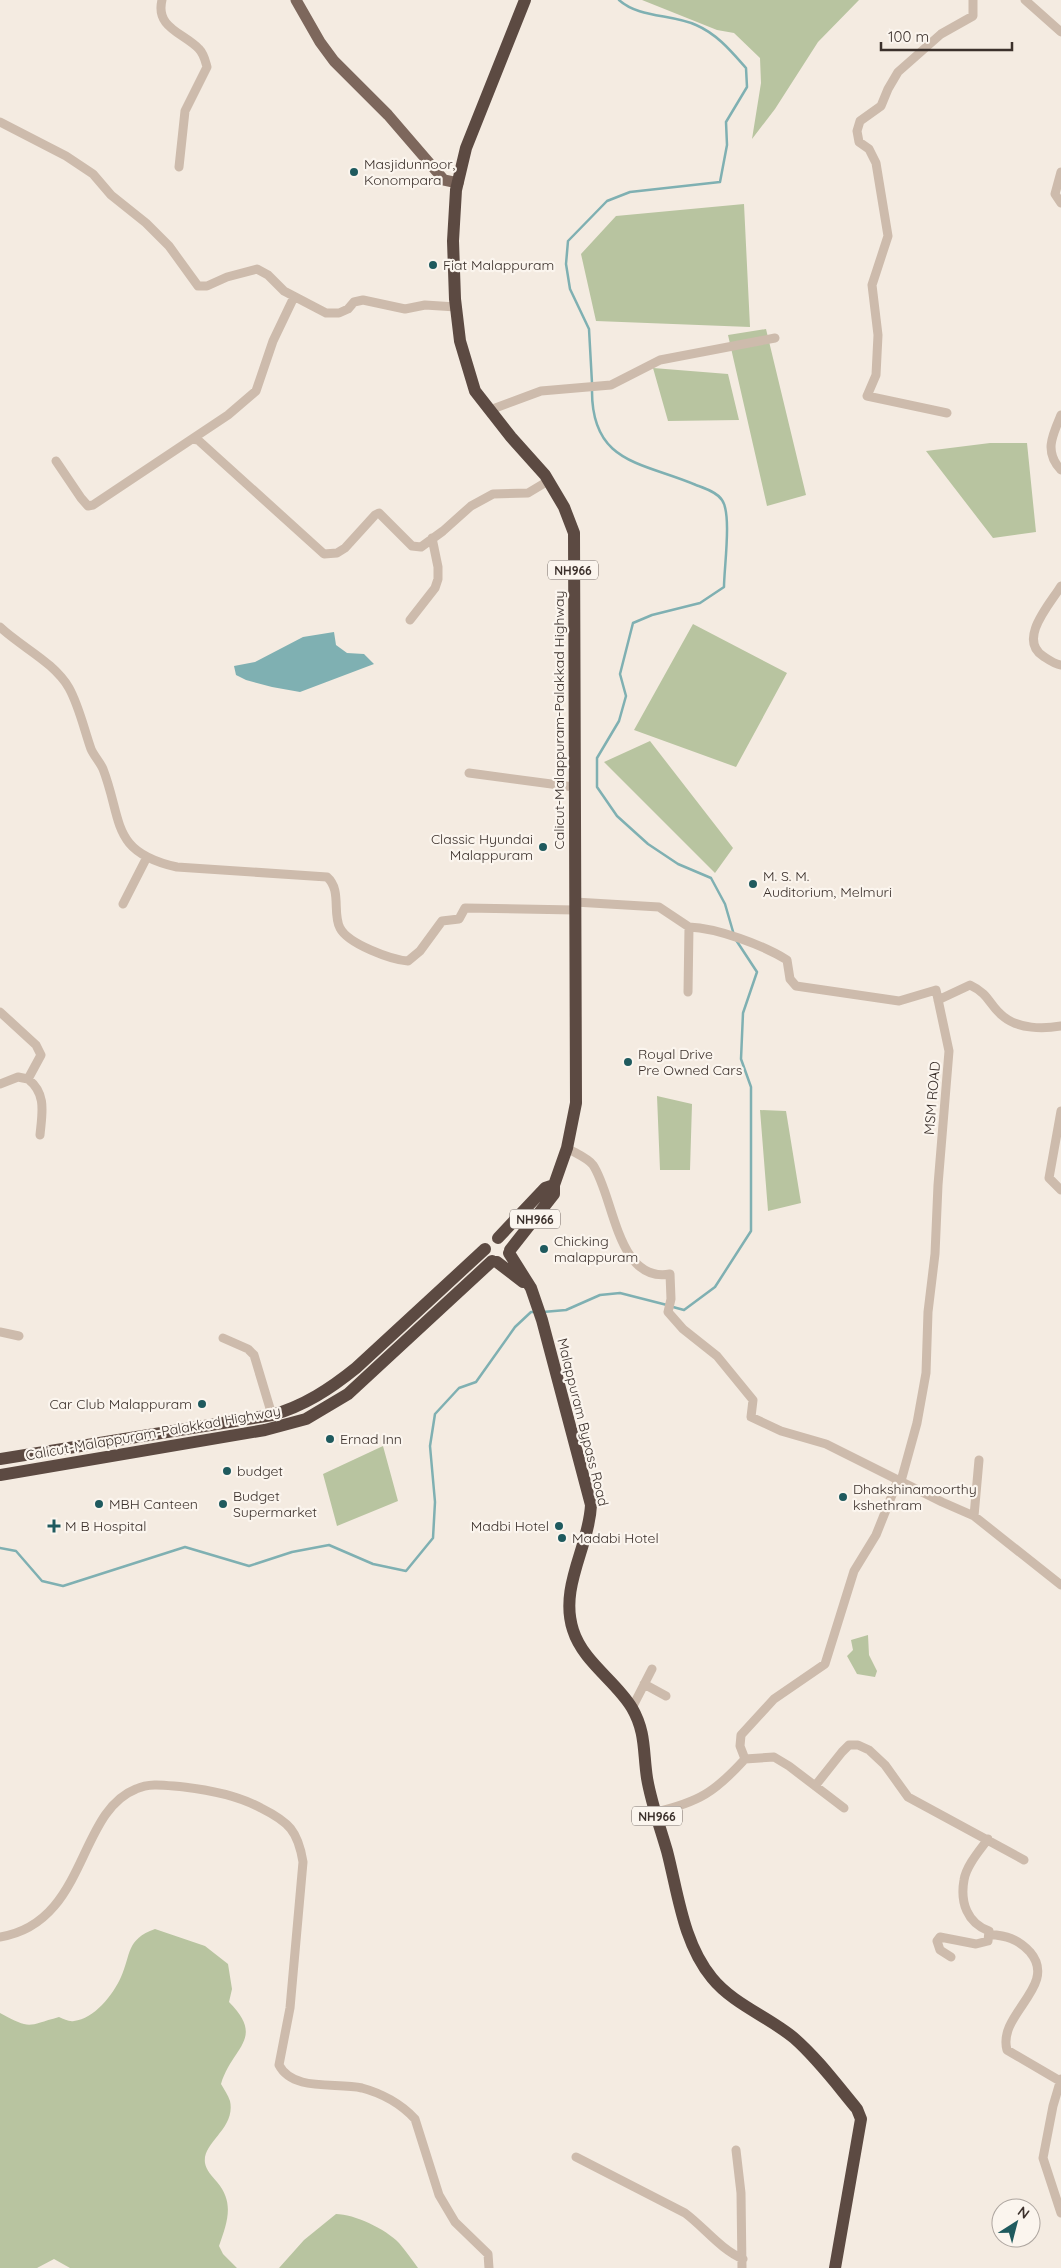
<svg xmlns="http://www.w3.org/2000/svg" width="1061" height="2268" viewBox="0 0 1061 2268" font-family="Quicksand,sans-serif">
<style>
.green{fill:#b8c4a0}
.water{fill:#7fb0b2}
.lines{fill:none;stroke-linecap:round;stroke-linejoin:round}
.stream{stroke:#7fb0b2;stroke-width:2.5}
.minor{stroke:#cdbbac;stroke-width:9}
.major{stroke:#7d675c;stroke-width:11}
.highway{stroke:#5c4a42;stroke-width:12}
.poi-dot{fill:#1f5a5e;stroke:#fbf5ee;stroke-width:2}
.labels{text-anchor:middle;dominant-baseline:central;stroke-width:4.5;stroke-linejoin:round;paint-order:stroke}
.shield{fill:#fbf5ee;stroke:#756b66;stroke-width:1}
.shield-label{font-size:12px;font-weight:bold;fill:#3b302b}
.poi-label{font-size:14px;fill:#3b302b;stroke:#fbf5ee;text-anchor:start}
.street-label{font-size:14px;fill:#3b302b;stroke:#fbf5ee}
</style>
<rect width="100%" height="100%" fill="#f4ebe1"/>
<path class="green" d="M642 0H859L818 42 775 109 752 139 761 83 760 58 734 33 717 30Z
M744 204 750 327 596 321 581 254 616 216Z
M766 329 806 495 767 506 728 335Z
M653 368 728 374 739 420 668 421Z
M990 443H1027L1036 532 993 538 926 451Z
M693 624 787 673 736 767 634 730Z
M650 741 733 848 715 873 604 762Z
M657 1096 692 1104 690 1170H660Z
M760 1110 786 1111 801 1203 768 1211Z
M383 1446 398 1501 337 1526 323 1474Z
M868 1635 869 1655 877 1671 875 1677 857 1674 847 1656 853 1650 851 1640Z
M155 1929 205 1946 228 1964 232 1989 229 2002C266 2039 232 2047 221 2084 224 2089 228 2095 230 2101 236 2129 202 2142 205 2163 206 2170 212 2176 217 2182 235 2203 227 2223 219 2246L223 2254 237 2268H70L54 2259 37 2268H0V2013C32 2030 26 2026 59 2017 64 2019 69 2022 74 2021 94 2019 113 1995 121 1977 131 1955 126 1939 155 1929Z
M336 2214C354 2214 386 2229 399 2243 406 2251 412 2260 418 2268H279L304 2240Z"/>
<path class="water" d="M334 632 336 645 347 653 364 654 374 664 300 692 272 687 246 680 236 675 234 666 255 662 303 637Z"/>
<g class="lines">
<path class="stream" d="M592 383 589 329 570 289 566 264 568 241 607 201 630 192 720 182 727 145 726 122 747 87 746 68C731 51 717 34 696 25 671 14 639 18 619 0
M592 389C591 464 642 462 696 485 704 488 717 492 722 500 732 514 724 568 724 587L700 603 652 615 633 623 620 674 626 696 619 721 597 758V787L617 816 648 844 678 864 711 878 725 904 734 935
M673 1307 684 1310 715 1287 751 1231V1087L741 1059 743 1013 757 972 736 940
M543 1312 566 1310 600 1295 620 1293 667 1305
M0 1548 16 1551 42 1581 63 1586 185 1547 249 1566 292 1552 329 1545 373 1564 406 1571 433 1538 435 1502 430 1446 435 1414 459 1388 476 1382 515 1327 531 1312H535"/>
<path class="minor" d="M162 0C155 28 184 33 199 49 204 54 205 60 207 67L185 111 179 167
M1025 0 1061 32
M0 122 66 156 93 174 111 195 146 223 169 246 198 286H207L227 277 257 269 268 275 284 291 326 313H339L348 309 354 302 363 300 405 309 425 305 456 307
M1061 172 1055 194 1061 203
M490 410 541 391 611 385 660 360 775 338
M947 413 867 396 876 375 878 335 872 285 888 236 876 163 869 149 859 142 857 131 860 121 881 106 888 89 898 72 941 34 973 16V0
M1061 415C1052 436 1044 452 1061 470
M192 439 228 415 256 391 273 341 294 297
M56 461 81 498 88 506 93 505 192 439 198 440 324 554 337 553 345 548 375 515 379 513 412 546 421 547 443 531 471 506 493 494 528 493 548 481
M1061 586C1051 603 1017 639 1043 656 1049 660 1054 664 1061 665
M410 620 435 588 438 579V567L432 538
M0 627C21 647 54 662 69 688 79 706 84 729 91 749 94 756 100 762 103 769 123 821 110 852 177 867L327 877C342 890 332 913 340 928 348 944 392 960 408 961L420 951 442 921 459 919 465 908 575 910
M469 773 574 787
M575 902 659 907 689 927 688 992
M123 904 147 857
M689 927C717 928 763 945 787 960L790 979 796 986 899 1001 936 990 949 1051 938 1185 935 1254 928 1312 926 1373 917 1423 901 1481
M938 1000 970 985C991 995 988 1005 1004 1017 1019 1029 1043 1029 1061 1026
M0 1012 36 1045 41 1055 28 1079C47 1094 42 1113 40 1135
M0 1084 18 1077 28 1079
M1061 1111 1049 1178 1061 1190
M567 1148C575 1153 588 1158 593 1165 614 1196 617 1284 670 1274L671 1299 668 1312 683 1329 717 1356 753 1400 751 1417 781 1431 826 1444 942 1502 974 1516 1061 1585
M0 1332 19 1336
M223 1338 248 1349 254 1355 272 1415
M974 1516 979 1460
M644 1684 666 1696
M632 1708 652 1669
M815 1786 842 1752 849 1745H858L869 1750 885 1765 908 1797 1024 1860
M844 1808 789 1766 774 1757 745 1759 740 1746 741 1735 774 1699 825 1664 854 1571 876 1535 898 1480
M656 1812C699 1802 715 1792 745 1759
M989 1934C1006 1936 1017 1938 1030 1952 1059 1986 997 2014 1007 2050L1060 2081
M0 1937C87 1923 77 1812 136 1789 151 1782 168 1786 184 1787 210 1790 239 1796 261 1808 289 1822 298 1831 303 1862L290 2008 279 2065C293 2092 336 2082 362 2088 381 2093 401 2104 415 2119L439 2195 455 2222 488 2254 489 2268
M951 1957 940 1950 937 1941 940 1937 976 1944 988 1941 989 1931C967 1923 960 1902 964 1880 966 1866 980 1850 988 1839
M1061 2079 1053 2106 1043 2158 1061 2213
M736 2150 741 2193 742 2268
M576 2157 685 2213C705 2228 720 2249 743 2259"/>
<path class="major" d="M296 0 320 42 334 61 388 115 444 180 458 183"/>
<path class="highway" d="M498 1238 545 1188 554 1185
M510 1250 554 1194V1185L567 1148 576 1103 574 533 564 507 545 475 511 437 475 391 460 341 455 299 453 241 456 190 466 148 525 0
M509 1253 531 1288 542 1320 591 1505C589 1547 559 1587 573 1630 583 1662 616 1681 632 1708 646 1732 643 1752 647 1778 651 1802 660 1827 667 1851 678 1893 683 1943 712 1978 733 2004 769 2017 794 2038 818 2059 837 2085 857 2109L861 2119 835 2268
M497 1262 523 1282
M0 1459 272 1415C304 1406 330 1389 356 1368L485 1249
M0 1475 265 1430 306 1419 348 1394 492 1261"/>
</g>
<g class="poi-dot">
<circle cx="354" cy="172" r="5"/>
<circle cx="433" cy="265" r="5"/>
<circle cx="543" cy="847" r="5"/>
<circle cx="753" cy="884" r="5"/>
<circle cx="628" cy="1062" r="5"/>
<circle cx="544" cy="1249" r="5"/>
<circle cx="202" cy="1404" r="5"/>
<circle cx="330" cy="1439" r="5"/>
<circle cx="227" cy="1471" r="5"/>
<circle cx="843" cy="1497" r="5"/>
<circle cx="99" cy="1504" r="5"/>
<circle cx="223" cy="1504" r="5"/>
<path d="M51.5 1518.5h5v5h5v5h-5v5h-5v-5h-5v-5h5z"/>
<circle cx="559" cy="1526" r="5"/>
<circle cx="562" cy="1538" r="5"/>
</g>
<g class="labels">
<g class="shield">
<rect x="548" y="560.5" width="50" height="19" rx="4"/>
<rect x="510" y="1209.5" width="50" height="19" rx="4"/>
<rect x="632" y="1806.5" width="50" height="19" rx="4"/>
</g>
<g class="shield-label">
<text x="573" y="570">NH966</text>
<text x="535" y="1219">NH966</text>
<text x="657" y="1816">NH966</text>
</g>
<g class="poi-label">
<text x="364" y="164">Masjidunnoor,<tspan x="364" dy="16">Konompara</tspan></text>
<text x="443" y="265">Fiat Malappuram</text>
<text x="533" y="839" text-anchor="end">Classic Hyundai<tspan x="533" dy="16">Malappuram</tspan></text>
<text x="763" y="876">M. S. M.<tspan x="763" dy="16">Auditorium, Melmuri</tspan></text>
<text x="638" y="1054">Royal Drive<tspan x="638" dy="16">Pre Owned Cars</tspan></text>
<text x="554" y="1241">Chicking<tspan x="554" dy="16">malappuram</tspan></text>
<text x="192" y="1404" text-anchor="end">Car Club Malappuram</text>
<text x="340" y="1439">Ernad Inn</text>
<text x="237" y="1471">budget</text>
<text x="853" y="1489">Dhakshinamoorthy<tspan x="853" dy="16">kshethram</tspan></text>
<text x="233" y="1496">Budget<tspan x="233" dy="16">Supermarket</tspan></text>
<text x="109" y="1504">MBH Canteen</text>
<text x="65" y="1526">M B Hospital</text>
<text x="549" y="1526" text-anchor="end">Madbi Hotel</text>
<text x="572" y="1538">Madabi Hotel</text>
</g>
<g class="street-label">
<text transform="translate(559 720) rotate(-90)">Calicut-Malappuram-Palakkad Highway</text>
<text transform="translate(932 1098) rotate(-85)">MSM ROAD</text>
<text transform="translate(583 1422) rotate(76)">Malappuram Bypass Road</text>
<text transform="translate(153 1433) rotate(-10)">Calicut-Malappuram-Palakkad Highway</text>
</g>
</g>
<g transform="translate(1016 2223) rotate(36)"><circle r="24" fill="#fbf5ee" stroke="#aea6a0"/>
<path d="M0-4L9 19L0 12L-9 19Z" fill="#1f5a5e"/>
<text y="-8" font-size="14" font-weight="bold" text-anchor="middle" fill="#3b302b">N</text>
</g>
<path d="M881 42v8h131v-8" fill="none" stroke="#3b302b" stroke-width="2.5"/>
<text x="888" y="42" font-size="15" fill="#3b302b" stroke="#fbf5ee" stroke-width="4" paint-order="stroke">100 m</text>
</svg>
